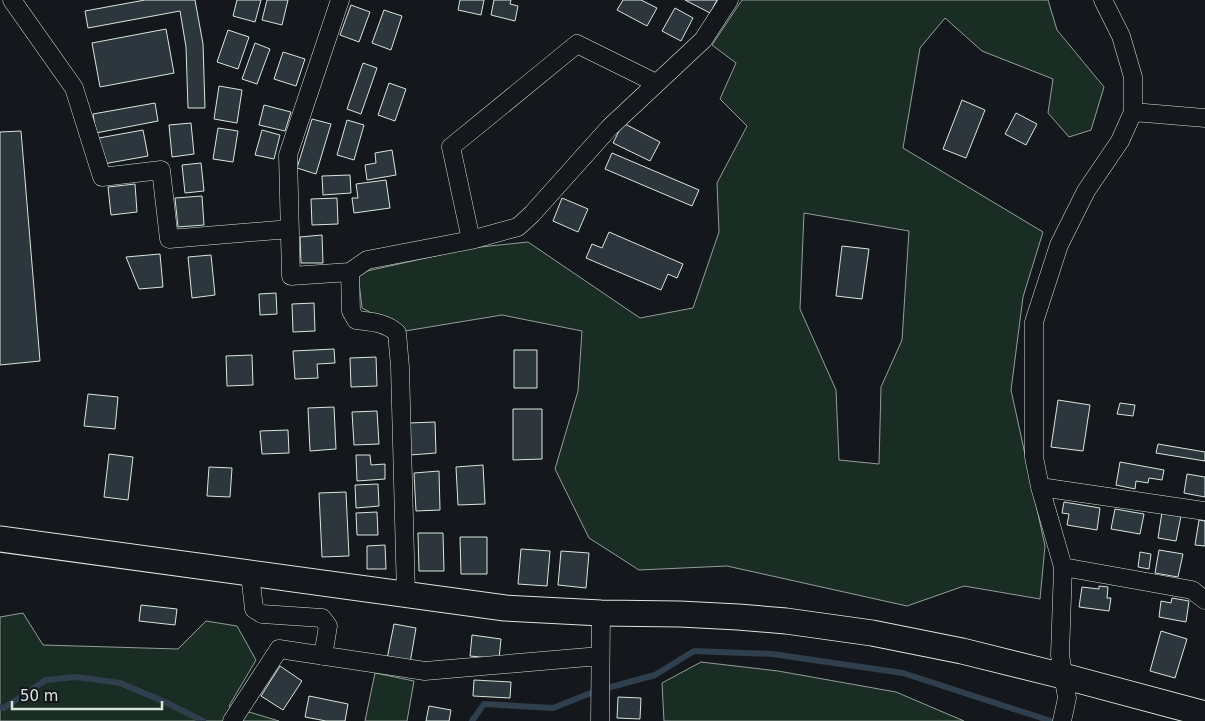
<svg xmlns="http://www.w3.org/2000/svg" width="1205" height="721" viewBox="0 0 1205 721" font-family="'DejaVu Sans',sans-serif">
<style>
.green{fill:#1a2d24;stroke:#939e99;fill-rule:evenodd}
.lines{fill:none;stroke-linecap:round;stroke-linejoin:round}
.stream{stroke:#2f3f4d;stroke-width:6}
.building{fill:#2c363c;stroke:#d8e6dc}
.street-casing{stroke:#d8e6dc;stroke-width:19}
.secondary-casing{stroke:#d8e6dc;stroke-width:27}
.street{stroke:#14181c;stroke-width:18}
.secondary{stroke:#14181c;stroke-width:25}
</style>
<rect width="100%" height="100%" fill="#14181c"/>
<path class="green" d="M742 0H1048L1057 30 1104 87 1091 130 1069 137 1048 113 1053 79 982 51 945 18 920 48 903 148 1043 232 1023 297 1011 390 1045 546 1040 599 964 586 907 606 727 566 639 570 589 538 555 469 578 391 582 331 502 315 405 331 362 308 358 273 471 248 528 242 640 318 693 308 719 232 717 183 747 126 720 99 736 63 712 45ZM804 213 909 231 902 340 881 387 879 464 839 460 836 390 800 309Z
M23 613 43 645 178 649 206 621 237 626 256 660 229 706 279 721H0V617Z
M701 662 778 671 896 692 964 721H664L662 683Z
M375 673 414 681 407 721H365Z"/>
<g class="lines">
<path class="stream" d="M0 707 4 708 46 680 76 677 120 683 165 702 203 721
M472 721 484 704 553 708 596 691 655 675 694 651 772 654 903 673 1051 721"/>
</g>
<path class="building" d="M145 0H195L203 44 205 108H188L186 47 180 11 88 28 85 11Z
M237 0H261L255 22 233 16Z
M267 0H288L282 25 262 20Z
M460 0H484L481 15 458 10Z
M494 0H511L510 4 518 6 515 21 491 15Z
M623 0H641L657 8 647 26 617 10Z
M685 0H717L710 13Z
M351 5 370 12 359 42 340 35Z
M675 8 693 18 681 41 662 31Z
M384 10 402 16 391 50 372 43Z
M166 29 174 73 100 87 92 43Z
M228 30 249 37 238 69 217 62Z
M255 43 270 49 257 84 242 79Z
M283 52 305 59 296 86 274 79Z
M363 63 377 68 361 114 347 109Z
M389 83 406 89 395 121 378 115Z
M219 86 242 90 237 123 214 119Z
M962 100 985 110 966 158 943 149Z
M155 103 158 121 96 133 93 114Z
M264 105 291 112 285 131 259 125Z
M1016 113 1037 124 1026 145 1005 134Z
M312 119 331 124 316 174 297 168Z
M347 120 364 125 354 160 337 155Z
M191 123 194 154 172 157 169 125Z
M623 123 660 142 650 161 613 143Z
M218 128 238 131 233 162 213 159Z
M143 130 148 156 103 164 99 138Z
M262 130 280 135 274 159 255 155Z
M21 131 40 361 0 365V132Z
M392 150 396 175 367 180 365 165 376 163 375 153Z
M612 153 699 190 692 206 605 169Z
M201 163 204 191 185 193 182 165Z
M350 175 351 193 323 195 322 176Z
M386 180 390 208 354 213 352 198H358L356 184Z
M135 184 137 212 111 215 108 187Z
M202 196 204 225 178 227 175 198Z
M337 198 338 224 312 225 311 199Z
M562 198 588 209 578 232 553 221Z
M609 232 683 264 677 278 668 274 661 290 586 258 592 244 602 248Z
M322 235 323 263H301L300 237Z
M842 246 869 249 862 299 836 296Z
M160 254 163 287 139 289 126 257Z
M211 255 215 295 192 298 188 257Z
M276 293 277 314 260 315 259 294Z
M314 303 315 331 293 332 292 304Z
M334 349 335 363 317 364 318 378 295 379 293 351Z
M514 350H537V388H514Z
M252 355 253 385 227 386 226 356Z
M376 357 377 386 351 387 350 358Z
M88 394 118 397 115 429 84 426Z
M1058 400 1090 405 1083 451 1051 447Z
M1120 403 1135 405 1133 416 1117 414Z
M334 407 336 449 310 451 308 408Z
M513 409H542V459L513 460Z
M377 411 379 444 354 445 352 412Z
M435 422 436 453 410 455 409 423Z
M288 430 289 453 262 454 260 431Z
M1158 444 1205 452V461L1156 453Z
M109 454 133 457 128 500 104 497Z
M356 455H370L371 465 385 464V479L357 481Z
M1120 462 1164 470 1162 480 1149 478 1148 483 1136 481 1135 489 1116 485Z
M483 465 485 504 458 505 456 467Z
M209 467 232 468 230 497 207 496Z
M439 471 440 510 416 511 414 473Z
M1187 474 1205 477V497L1184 493Z
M378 484 379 506 356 508 355 485Z
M346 492 349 556 322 557 319 493Z
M1064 502 1100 508 1097 530 1067 525 1069 514 1062 513Z
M1115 509 1144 514 1140 534 1111 529Z
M377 512 378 535H357L356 513Z
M1162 512 1181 516 1176 541 1158 538Z
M1199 520 1205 521V546L1195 545Z
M418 533H443L444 571H419Z
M460 537H487V574H461Z
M385 545 386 569H367V546Z
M521 549 550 551 547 586 518 584Z
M1159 550 1183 554 1178 577 1155 573Z
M561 551 589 553 586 588 558 585Z
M1140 552 1151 554 1149 569 1138 567Z
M1099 586 1108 587 1107 598H1111L1109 611 1079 607 1082 587 1099 589Z
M1172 598 1189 601 1186 622 1159 617 1161 601 1171 603Z
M141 605 177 609 175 625 139 621Z
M394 624 416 628 410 663 387 659Z
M1161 631 1187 639 1175 678 1150 671Z
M472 635 501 639 499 659 470 656Z
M280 666 302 681 283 710 261 696Z
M474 680 511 682 510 698 473 696Z
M309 696 348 704 345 721H326L305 717Z
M618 697 641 698 640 719 617 718Z
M429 706 451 710 449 721H426Z"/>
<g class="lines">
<g class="street-casing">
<path id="street" d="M12 0 74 88 102 177 161 170 169 239 290 229
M340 0 288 155 291 276 350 272 367 260 471 240 518 227 532 214 610 127 703 40 729 0
M1133 112 1205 118
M471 240 451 147 577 44 656 83
M350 272 351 311 356 320C371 322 385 322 397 333L400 367 406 595
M1040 487 1205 511
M1063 567 1192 590 1205 600
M250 574 254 609 262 614 322 618 328 626 323 656
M232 721 279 649 425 671 600 656
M600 721 601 613
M1062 721 1067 698 1060 655 1063 567 1040 487 1034 457V322L1059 245 1086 191 1120 141 1133 112V77L1121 36 1103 0"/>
</g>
<g class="secondary-casing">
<path id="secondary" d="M0 539 505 608 601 613 680 614 738 617 786 621 872 633 962 651 1063 676 1205 714"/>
</g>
<use href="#street" class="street"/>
<use href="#secondary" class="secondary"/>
</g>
<path d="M12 701v8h150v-8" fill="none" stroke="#d8e6dc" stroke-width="2.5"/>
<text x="20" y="701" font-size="15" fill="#d8e6dc" stroke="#14181c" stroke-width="4" paint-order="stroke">50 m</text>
</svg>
